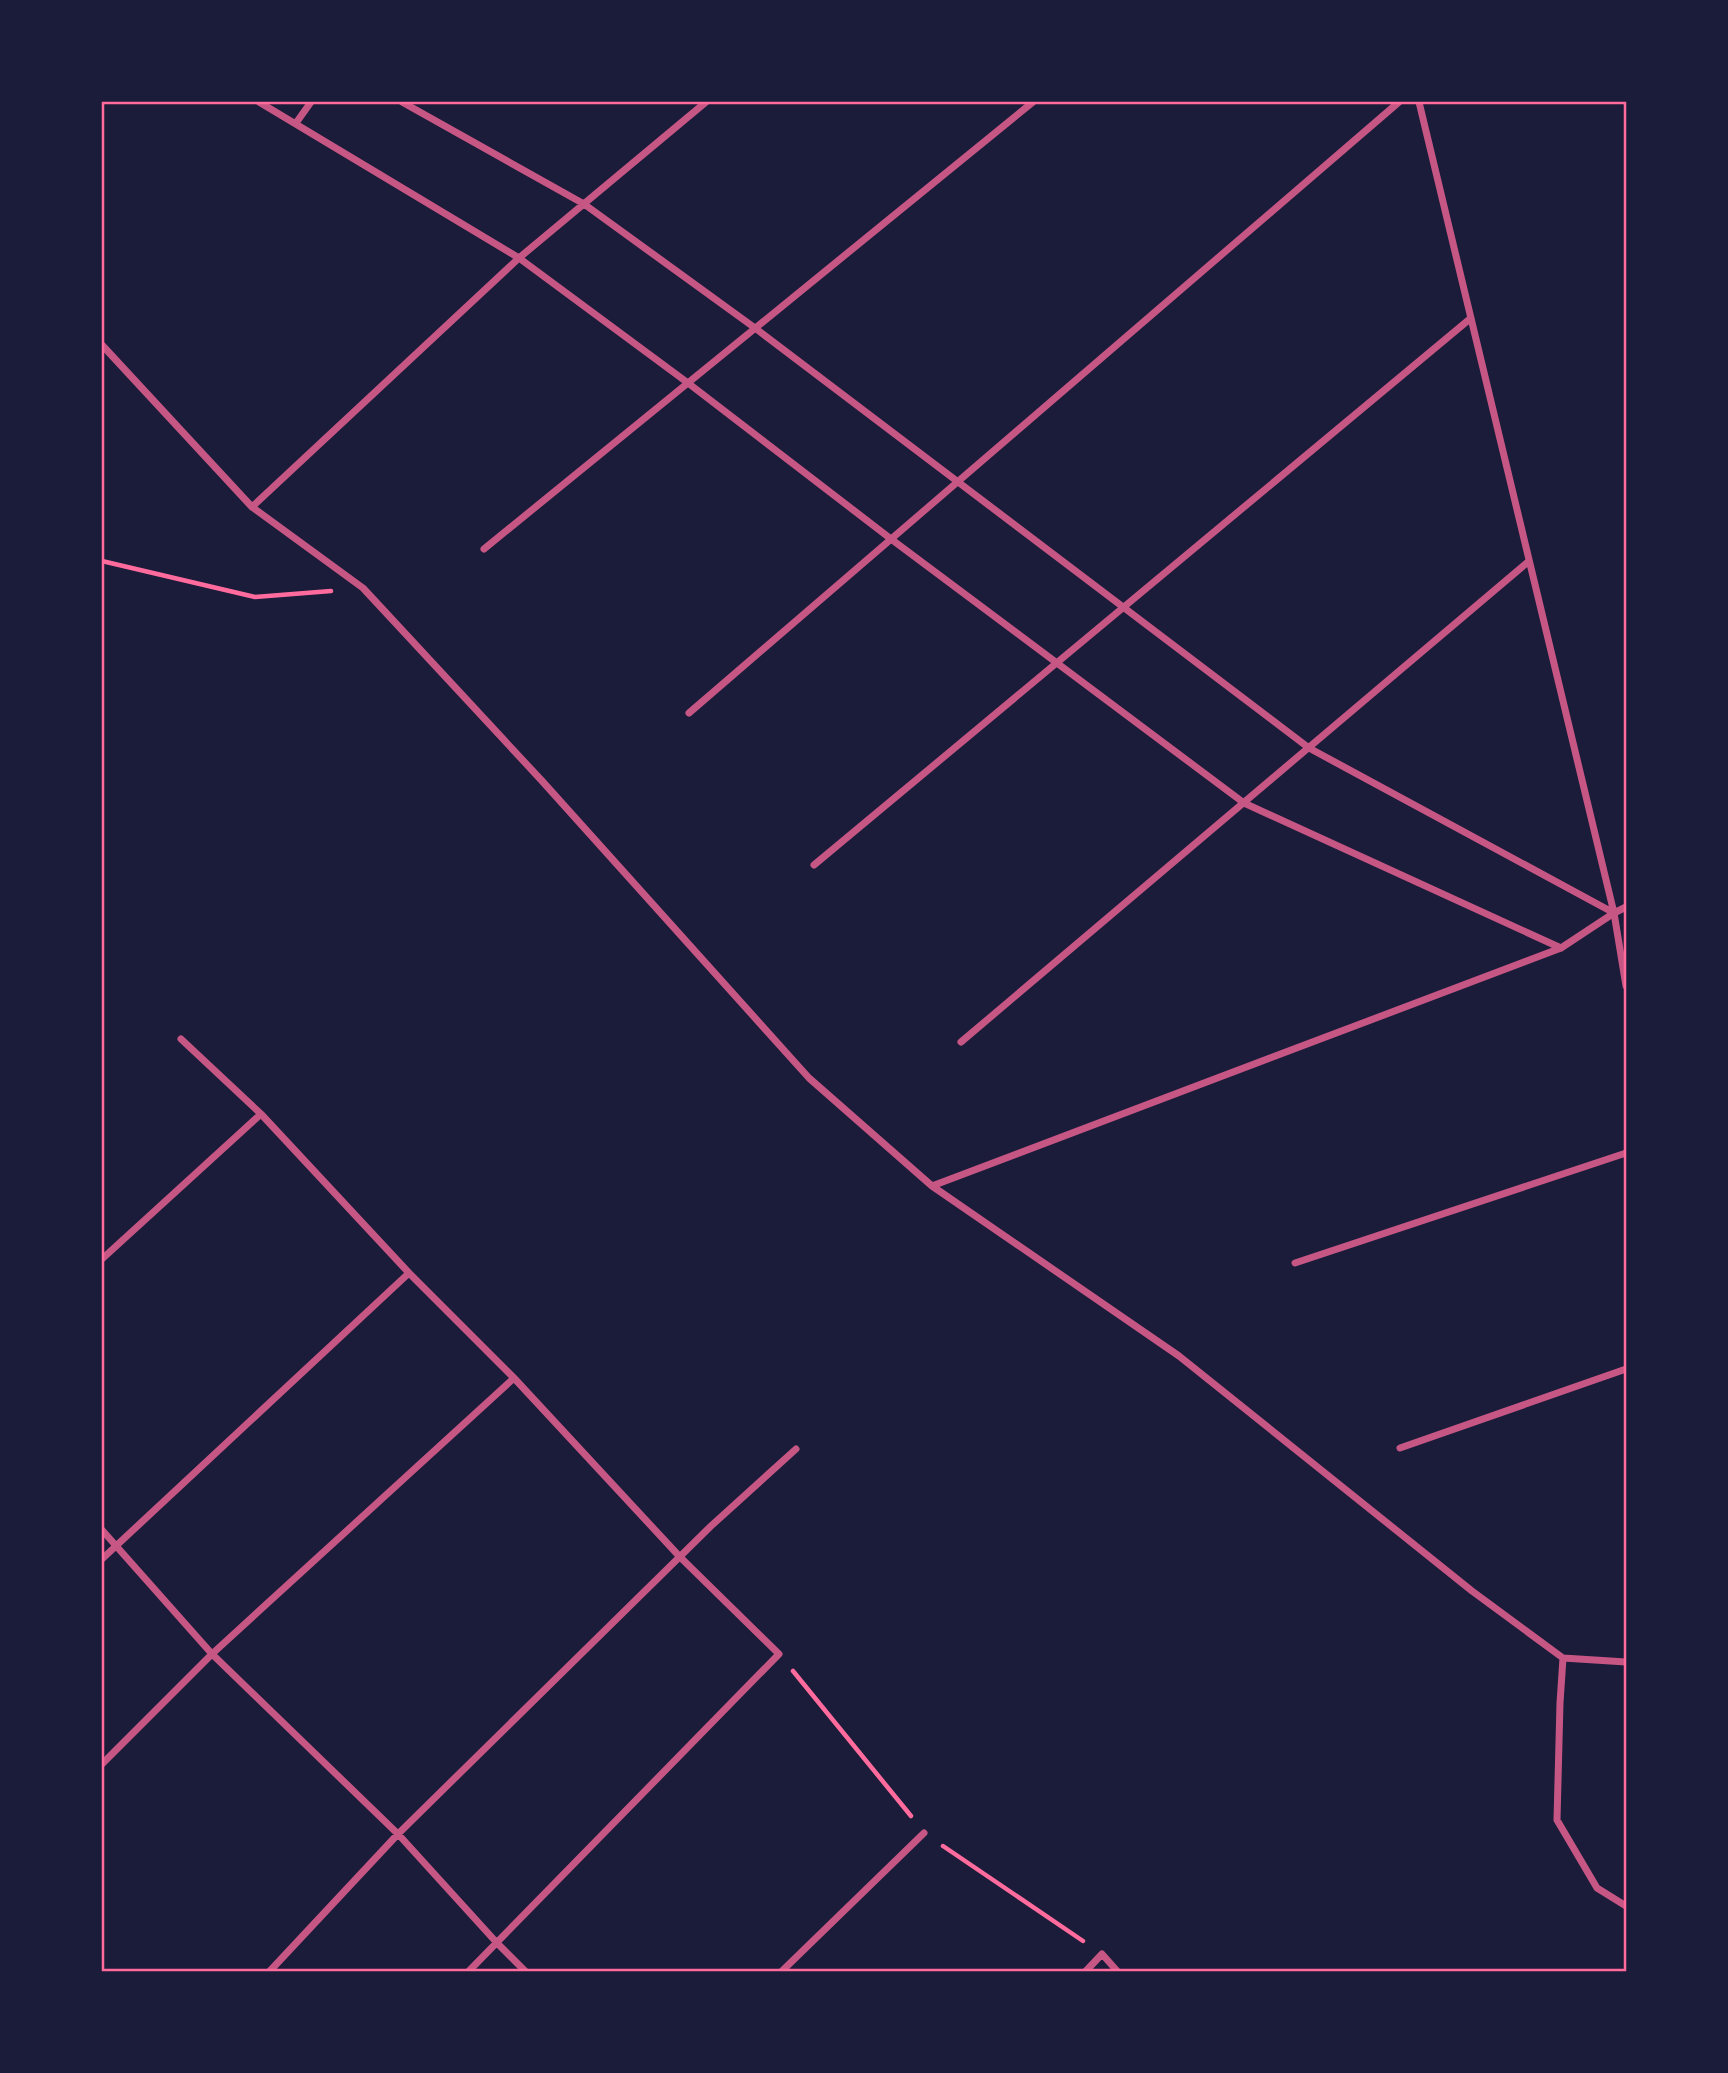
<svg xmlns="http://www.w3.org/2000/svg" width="1728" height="2073" viewBox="0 0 1728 2073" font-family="Montserrat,sans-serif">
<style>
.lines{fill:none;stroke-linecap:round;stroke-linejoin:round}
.path{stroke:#ff6b9d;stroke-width:4.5}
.minor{stroke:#c65784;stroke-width:7}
.neatline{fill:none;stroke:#ff6b9d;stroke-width:2.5}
</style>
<rect width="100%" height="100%" fill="#1b1b3a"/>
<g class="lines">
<path class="path" d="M102 561 255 597 331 591
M793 1671 911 1816
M943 1846 1083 1941"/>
<path class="minor" d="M259 102 519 258 688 383 891 539 1244 803 1561 948
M402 102 584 204 755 328 1309 748 1614 913
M1419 102 1614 913 1626 986
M296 123 311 102
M102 345 252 507 363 588 543 782 809 1078 932 1186 1179 1356 1472 1591 1563 1658 1626 1662
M252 507 519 258 706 102
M484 549 1033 102
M689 713 1399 102
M814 865 1471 318
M181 1039 261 1114 409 1273 514 1378 680 1557 779 1654 468 1972
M961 1042 1529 561
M932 1186 1561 948 1614 913 1626 907
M102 1259 261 1114
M1295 1263 1626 1153
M1400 1448 1626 1369
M102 1530 212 1654 398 1834 497 1943 526 1972
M102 1559 409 1273
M1563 1658 1560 1703 1557 1820 1597 1888 1626 1906
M102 1764 212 1654 514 1378
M269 1972 398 1834 711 1526 796 1449
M781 1972 924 1833
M1085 1972 1102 1954 1118 1972"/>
</g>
<rect width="1728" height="2073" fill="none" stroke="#1b1b3a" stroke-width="206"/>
<rect x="103" y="103" width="1522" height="1867" class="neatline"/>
</svg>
